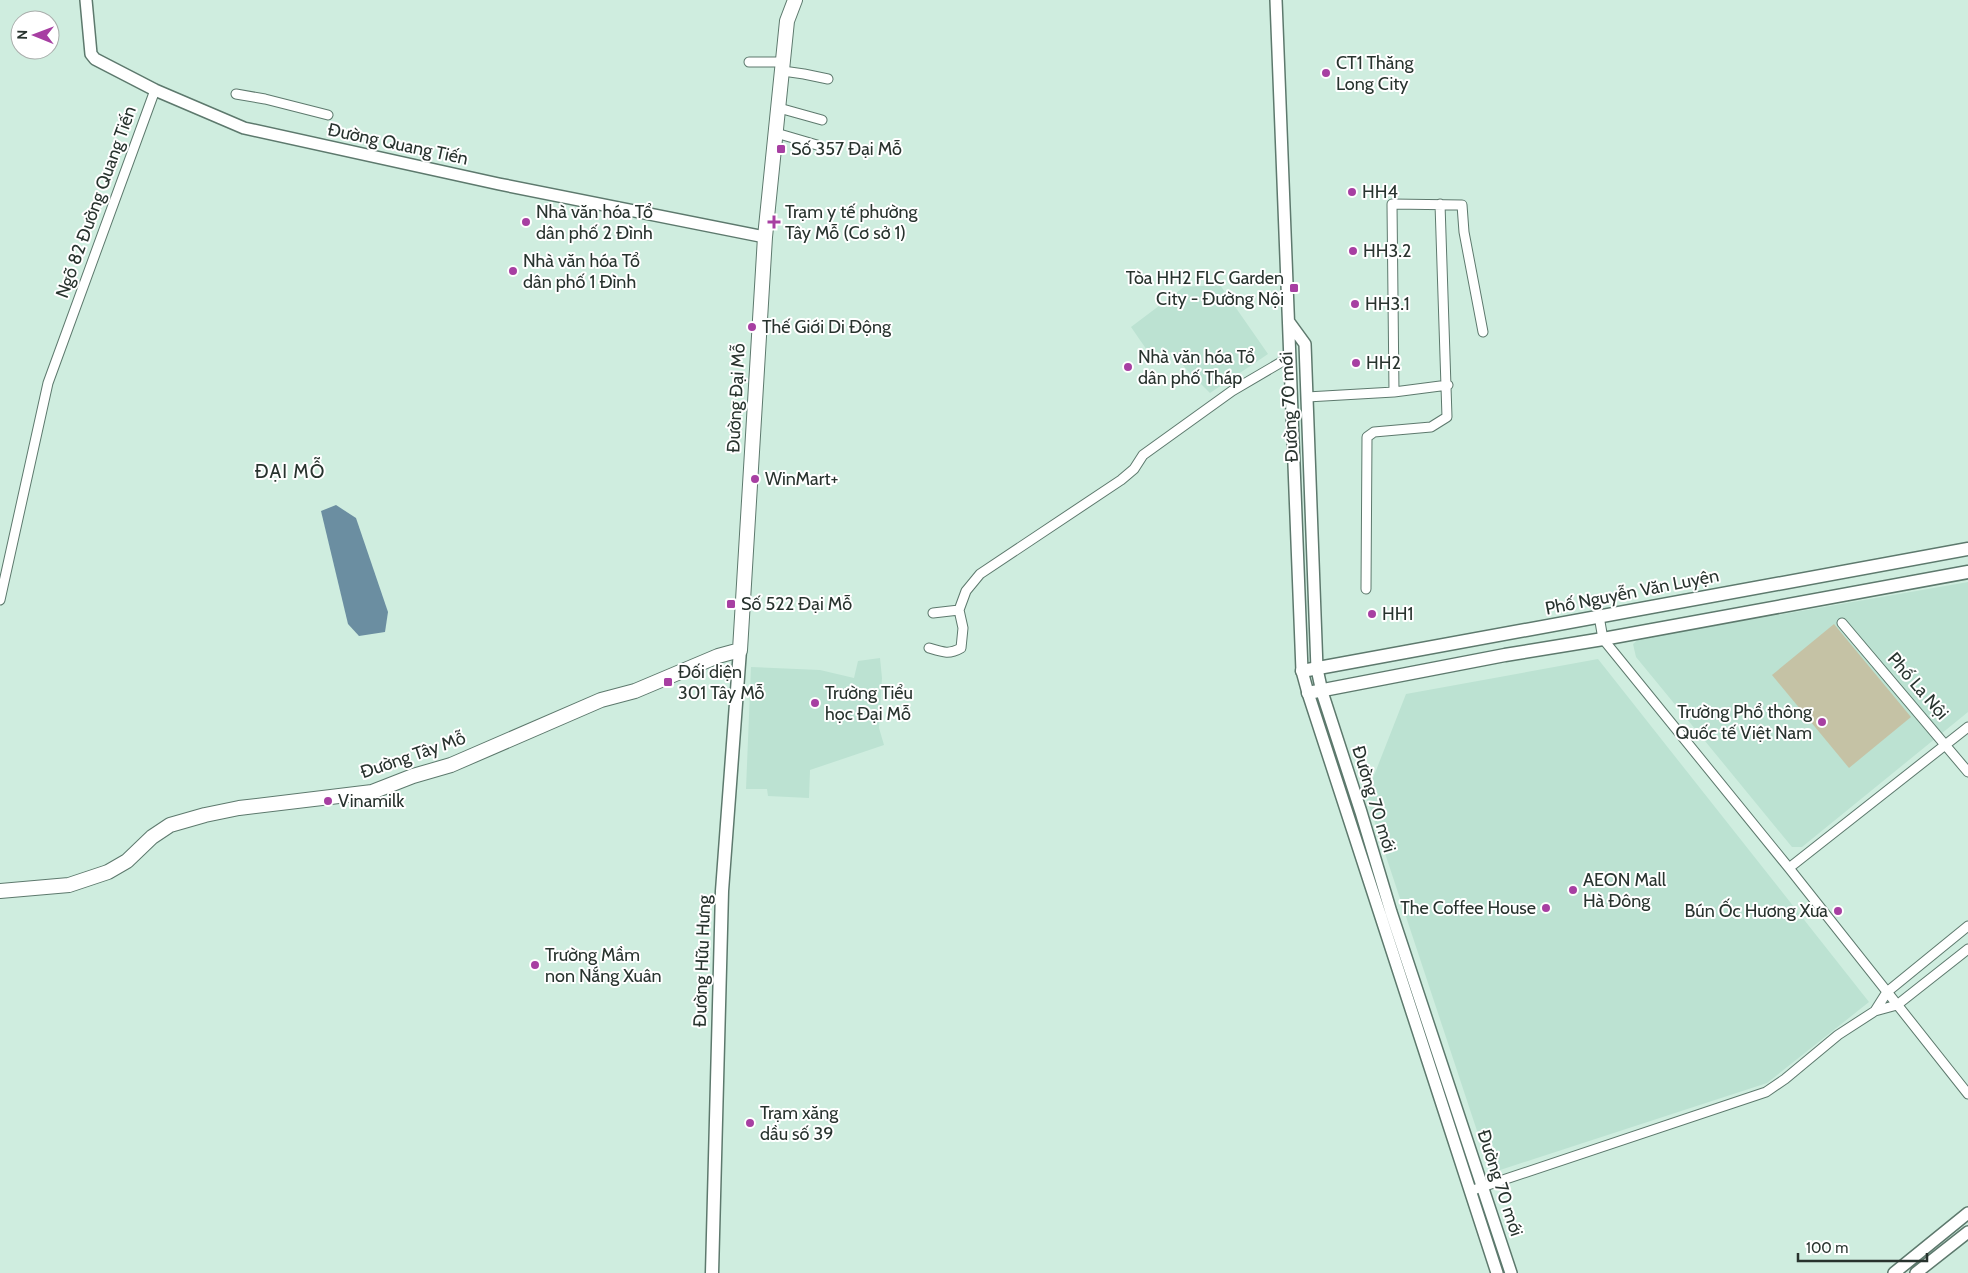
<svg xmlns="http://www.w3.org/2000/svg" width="1968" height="1273" viewBox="0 0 1968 1273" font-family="Cabin,sans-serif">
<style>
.built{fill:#bce2d2}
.green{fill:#c5c2a5}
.water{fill:#6b8ea1}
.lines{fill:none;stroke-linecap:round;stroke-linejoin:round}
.minor-casing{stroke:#5d796d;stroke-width:11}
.tertiary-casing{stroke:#5d796d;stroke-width:14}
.secondary-casing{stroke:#5d796d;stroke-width:15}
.primary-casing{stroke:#5d796d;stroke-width:16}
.minor{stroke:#fff;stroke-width:9}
.tertiary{stroke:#fff;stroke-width:11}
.secondary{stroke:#fff;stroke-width:12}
.primary{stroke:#fff;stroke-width:14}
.poi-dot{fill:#a73fa2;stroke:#fff;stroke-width:2}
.labels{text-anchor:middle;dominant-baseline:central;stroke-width:4;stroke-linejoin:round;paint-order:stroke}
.poi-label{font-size:18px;fill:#28332e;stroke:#fff;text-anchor:start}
.street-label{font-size:18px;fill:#28332e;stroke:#fff}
.neighbourhood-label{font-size:19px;letter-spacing:1px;fill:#28332e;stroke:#fff}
</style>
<rect width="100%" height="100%" fill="#cfeddf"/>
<path class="built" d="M1220 285 1268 354 1210 393 1187 370 1172 352 1151 356 1131 327 1184 287Z
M1968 582V712L1802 847H1792L1636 657 1633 644 1639 639Z
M880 658 882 678 879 728 884 745 810 770 809 798 768 796 767 789H746L751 667 820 670 854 678 858 661Z
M1598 659 1869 1002 1767 1083 1491 1173 1366 796 1406 694Z"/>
<path class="green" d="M1834 624 1911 717 1849 768 1772 675Z"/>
<path class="water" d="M336 505 356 518 388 612 385 632 359 636 348 624 321 511Z"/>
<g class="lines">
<g class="minor-casing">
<path id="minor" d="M749 62H783
M783 71 804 74 828 79
M236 94 265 99 328 115
M779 108 822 120
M776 133 817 145
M1448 385 1394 392 1392 204 1462 205 1464 232 1483 332
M1307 397 1394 392
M1366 589 1367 437 1374 432 1431 427 1447 417 1440 204
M0 600 48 383 155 90
M933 613 959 610 966 591 980 574 1121 480 1134 469 1143 455 1232 391 1290 357
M1599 616 1603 639 1789 868 1968 1094
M1842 623 1968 772
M929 648C942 652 949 655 961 648L963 628 959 610
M1789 868 1968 727
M1875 1011 1887 992 1968 926
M1470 1191 1766 1092 1785 1079 1838 1035 1875 1011 1897 1005 1968 949"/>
</g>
<g class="tertiary-casing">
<path id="tertiary" d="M86 0 91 54 95 59 155 90 244 128 499 184 765 237
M1276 0 1302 671 1308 693 1497 1273
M1289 322 1305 344 1317 669 1322 692 1361 812 1391 912 1511 1273
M1894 1273 1968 1213
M1916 1273 1968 1232"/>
</g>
<g class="secondary-casing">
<path id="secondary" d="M1302 671 1968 549
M1308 693 1505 655 1603 639 1968 572
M712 1273 722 891 740 650"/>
</g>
<g class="primary-casing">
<path id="primary" d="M0 891 69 885 108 872 127 861 152 837 170 825 205 815 239 808 372 792 413 776 451 765 601 700 635 691 718 656 740 650 765 237 787 21 795 0"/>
</g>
<use href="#minor" class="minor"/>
<use href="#tertiary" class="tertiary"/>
<use href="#secondary" class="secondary"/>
<use href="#primary" class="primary"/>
</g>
<g class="poi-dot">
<circle cx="1326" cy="73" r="5"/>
<rect x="776" y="144" width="10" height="10" rx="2.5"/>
<circle cx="1352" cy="192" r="5"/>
<circle cx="526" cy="222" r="5"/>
<path d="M771.5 214.5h5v5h5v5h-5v5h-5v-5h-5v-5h5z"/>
<circle cx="1353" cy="251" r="5"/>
<circle cx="513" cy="271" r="5"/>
<rect x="1289" y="283" width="10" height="10" rx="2.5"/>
<circle cx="1355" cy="304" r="5"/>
<circle cx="752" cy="327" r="5"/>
<circle cx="1356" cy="363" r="5"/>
<circle cx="1128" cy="367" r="5"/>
<circle cx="755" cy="479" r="5"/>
<rect x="726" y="599" width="10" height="10" rx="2.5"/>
<circle cx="1372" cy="614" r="5"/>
<rect x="663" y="677" width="10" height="10" rx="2.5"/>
<circle cx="815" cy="703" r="5"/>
<circle cx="1822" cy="722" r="5"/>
<circle cx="328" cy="801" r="5"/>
<circle cx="1573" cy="890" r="5"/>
<circle cx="1546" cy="908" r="5"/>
<circle cx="1838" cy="911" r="5"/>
<circle cx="535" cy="965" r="5"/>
<circle cx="750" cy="1123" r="5"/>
</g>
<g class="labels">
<g class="poi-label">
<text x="1336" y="63">CT1 Thăng<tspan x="1336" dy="21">Long City</tspan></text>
<text x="791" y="149">Số 357 Đại Mỗ</text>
<text x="1362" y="192">HH4</text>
<text x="536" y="212">Nhà văn hóa Tổ<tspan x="536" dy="21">dân phố 2 Đình</tspan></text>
<text x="785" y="212">Trạm y tế phường<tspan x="785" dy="21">Tây Mỗ (Cơ sở 1)</tspan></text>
<text x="1363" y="251">HH3.2</text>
<text x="523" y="261">Nhà văn hóa Tổ<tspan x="523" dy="21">dân phố 1 Đình</tspan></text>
<text x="1284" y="278" text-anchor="end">Tòa HH2 FLC Garden<tspan x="1284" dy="21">City - Đường Nội</tspan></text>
<text x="1365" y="304">HH3.1</text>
<text x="762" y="327">Thế Giới Di Động</text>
<text x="1138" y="357">Nhà văn hóa Tổ<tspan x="1138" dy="21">dân phố Tháp</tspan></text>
<text x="1366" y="363">HH2</text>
<text x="765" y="479">WinMart+</text>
<text x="741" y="604">Số 522 Đại Mỗ</text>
<text x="1382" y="614">HH1</text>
<text x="678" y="672">Đối diện<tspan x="678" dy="21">301 Tây Mỗ</tspan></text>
<text x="825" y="693">Trường Tiểu<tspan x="825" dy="21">học Đại Mỗ</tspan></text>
<text x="1812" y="712" text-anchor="end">Trường Phổ thông<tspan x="1812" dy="21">Quốc tế Việt Nam</tspan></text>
<text x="338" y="801">Vinamilk</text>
<text x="1583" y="880">AEON Mall<tspan x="1583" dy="21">Hà Đông</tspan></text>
<text x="1536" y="908" text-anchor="end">The Coffee House</text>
<text x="1828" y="911" text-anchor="end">Bún Ốc Hương Xưa</text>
<text x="545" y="955">Trường Mầm<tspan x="545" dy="21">non Nắng Xuân</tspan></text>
<text x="760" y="1113">Trạm xăng<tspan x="760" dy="21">dầu số 39</tspan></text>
</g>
<g class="street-label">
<text transform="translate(398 144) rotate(12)">Đường Quang Tiến</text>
<text transform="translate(96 202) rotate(-70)">Ngõ 82 Đường Quang Tiến</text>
<text transform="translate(736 398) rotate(-87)">Đường Đại Mỗ</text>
<text transform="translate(1289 407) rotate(-93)">Đường 70 mới</text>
<text transform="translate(1632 592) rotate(-11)">Phố Nguyễn Văn Luyện</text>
<text transform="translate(1918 686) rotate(49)">Phố La Nội</text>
<text transform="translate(413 755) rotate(-19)">Đường Tây Mỗ</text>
<text transform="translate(1374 799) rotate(73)">Đường 70 mới</text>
<text transform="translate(702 961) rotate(-88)">Đường Hữu Hưng</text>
<text transform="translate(1500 1183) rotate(72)">Đường 70 mới</text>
</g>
<g class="neighbourhood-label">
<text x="290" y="471">ĐẠI MỖ</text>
</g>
</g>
<g transform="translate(35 35) rotate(271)"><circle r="24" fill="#ffffff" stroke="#a9adab"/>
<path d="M0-4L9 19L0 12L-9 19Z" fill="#a73fa2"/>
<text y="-8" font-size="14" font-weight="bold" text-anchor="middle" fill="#28332e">N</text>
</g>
<path d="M1798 1253v8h129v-8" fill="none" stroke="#28332e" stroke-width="2.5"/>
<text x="1806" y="1253" font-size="15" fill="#28332e" stroke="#ffffff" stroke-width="4" paint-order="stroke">100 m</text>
</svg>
